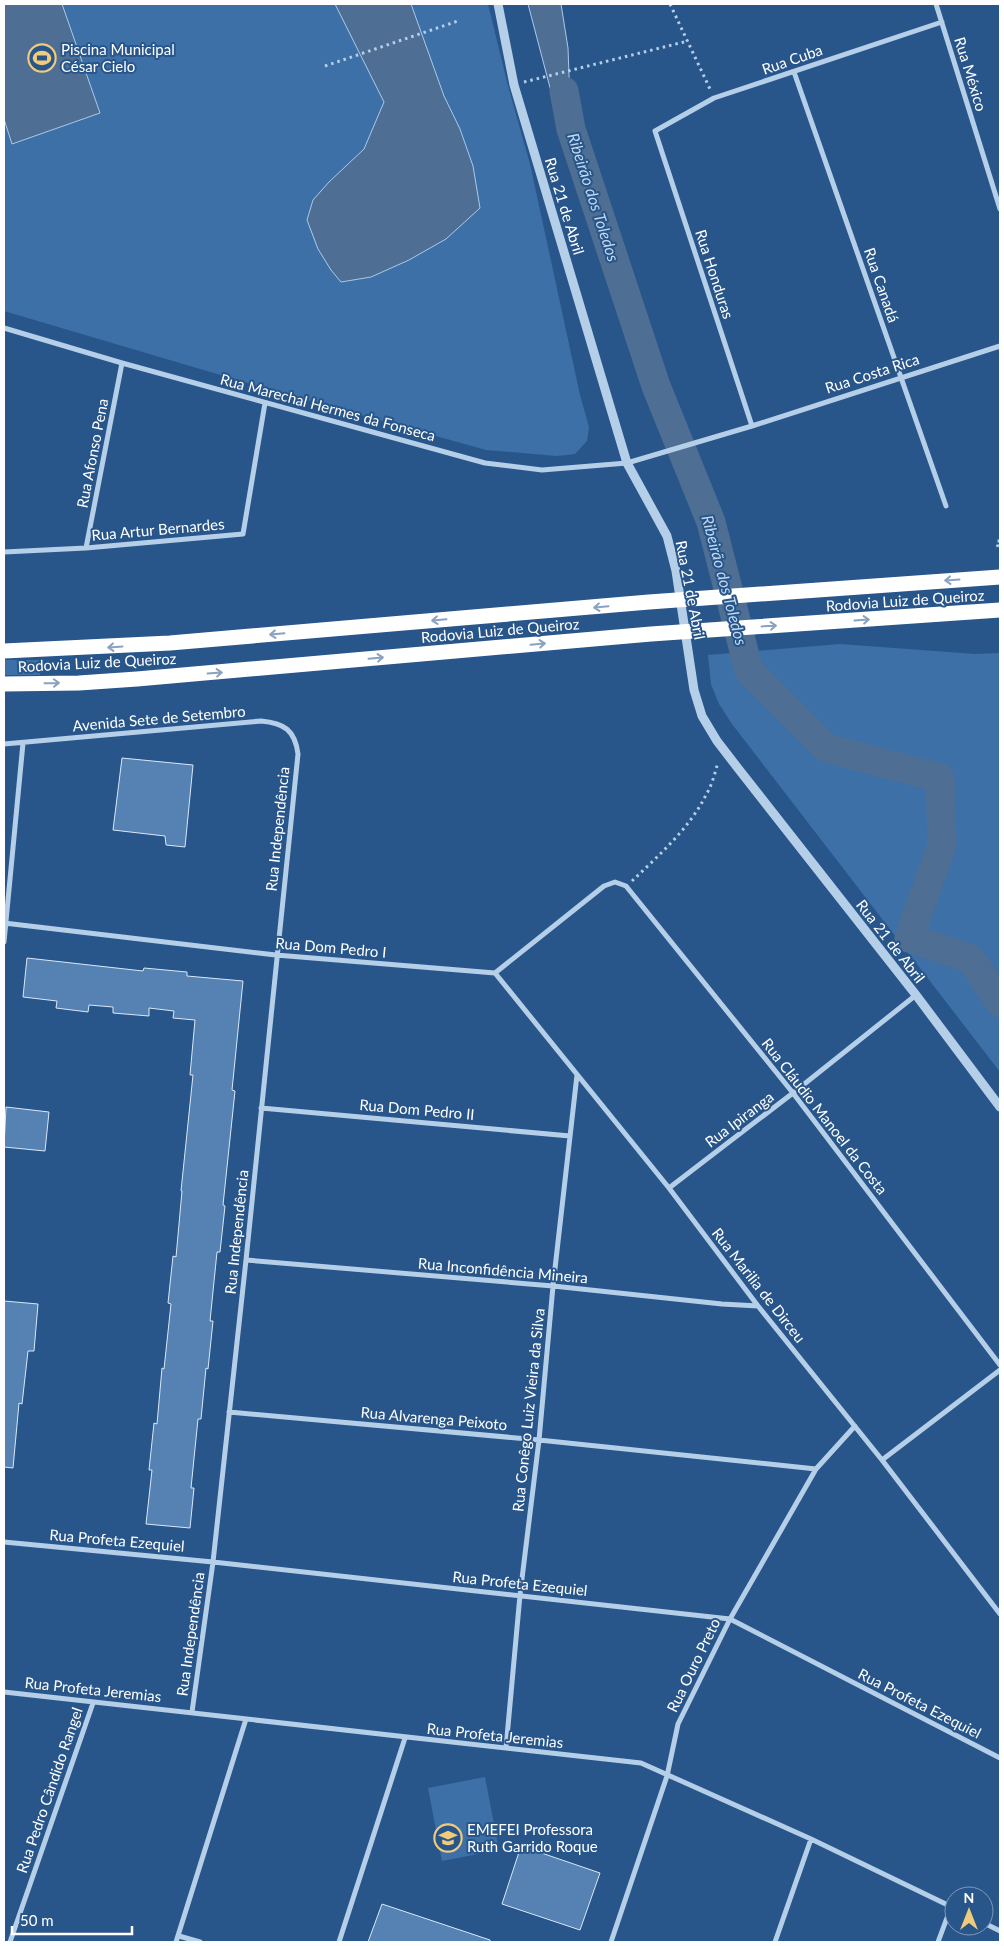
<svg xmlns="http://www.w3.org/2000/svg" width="1004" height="1946" viewBox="0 0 1004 1946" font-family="Lato,sans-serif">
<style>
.green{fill:#3d70a7}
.water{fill:#4e6f93;stroke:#abcaea}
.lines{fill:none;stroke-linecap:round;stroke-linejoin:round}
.river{stroke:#4e6f93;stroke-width:29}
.building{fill:#5581b3;stroke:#dae8f7}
.path{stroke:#b6cfe9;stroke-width:3;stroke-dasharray:2.5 4;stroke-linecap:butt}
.minor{stroke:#b6cfe9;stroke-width:5}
.tertiary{stroke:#b6cfe9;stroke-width:9}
.motorway{stroke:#fff;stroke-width:15}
.oneway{stroke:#89a2bf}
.labels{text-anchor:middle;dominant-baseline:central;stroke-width:4;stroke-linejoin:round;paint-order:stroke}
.poi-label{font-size:15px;fill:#fff;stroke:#28568a;text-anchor:start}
.street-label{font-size:15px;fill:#fff;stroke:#28568a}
.water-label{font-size:16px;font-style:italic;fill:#c2d9f0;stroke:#28568a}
</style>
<rect width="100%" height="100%" fill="#28568a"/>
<path class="green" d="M4 4H488L508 86 530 164 580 395 589 427 587 441 575 454 557 456 486 450 268 389 4 311Z
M840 644 975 654 1000 653V1072L732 724 719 704 711 684 708 655Z
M4 660H40V675H4Z
M485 1777 499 1850 442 1861 428 1788Z"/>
<path class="water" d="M4 4H62L100 113 12 144 4 119Z
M335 4H411L444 96 460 129 473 166 480 208 446 239 409 260 371 277 341 282 331 270 318 249 307 220 313 200 329 182 364 149 384 102Z
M528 4H561L568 48 571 129 553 99Z"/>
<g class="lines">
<path class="river" d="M564 91 571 129 656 386 711 522 749 671 826 748 940 778 942 845 909 938 971 959 1000 1003"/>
</g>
<path class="building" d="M122 758 193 765 185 847 166 845 165 836 113 830Z
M27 958 143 971 144 968 187 972V976L243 981 232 1090 235 1091 223 1205 225 1206 220 1252H217L210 1321H213L208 1369 206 1368 201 1419H198L191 1488H194L190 1528 146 1524 152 1470H149L154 1423 157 1424 162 1368 164 1369 171 1304 168 1303 173 1256 176 1257 182 1191H181L193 1075H190L195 1020 173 1018 174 1011 149 1008V1016L113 1013V1007L89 1005 88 1012 56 1008 57 1001 23 997Z
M6 1107 49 1112 45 1151 4 1147Z
M4 1301 38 1304 34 1351H28L22 1404 19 1403 13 1468 4 1467Z
M521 1846 600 1873 580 1930 502 1904Z
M382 1904 490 1940V1942H368Z"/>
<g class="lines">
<path class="path" d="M670 4 710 89
M325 66 458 21
M524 82 688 41
M1000 541H997L998 548H1000
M632 881C659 855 689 829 706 795 712 785 715 773 718 762"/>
<path class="minor" d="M936 4 1000 209
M794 72 946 506
M4 328 122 363 485 463 542 470 627 463 752 426 1000 346
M752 426 655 131 714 98 942 22
M86 548 122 363
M4 552 86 548 243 534 265 403
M4 744 261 721C284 723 295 730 298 754L246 1260 213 1562 192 1712
M4 923 276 955 495 973 604 886 615 882 626 886 793 1093 1000 1365
M4 942 23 743
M495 973 669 1188 758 1306 882 1460 1000 1614
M261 1108 570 1136
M669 1188 793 1093 916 995
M246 1260 553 1286 722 1304 758 1306
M229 1412 539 1440 816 1469
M882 1460 1000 1370
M4 1542 213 1562 730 1619 1000 1758
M4 1692 641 1763 811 1839 954 1908
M506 1748 520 1595 539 1440 553 1286 577 1075
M984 1923 1000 1931
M179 1936 200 1942
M10 1942 93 1703
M176 1942 246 1719
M339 1942 405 1738
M611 1942 667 1776 678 1724 730 1619 816 1469 855 1426
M775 1942 811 1839
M938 1942 951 1907"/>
<path class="tertiary" d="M498 4 514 85 627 463 667 536 676 571 694 690 702 716 717 741 737 767 916 995 1000 1107"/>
<path class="motorway" d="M4 651 170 643 649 602 1000 577
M4 684 79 683 137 679 651 634 1000 610"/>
</g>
<defs><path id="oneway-shaft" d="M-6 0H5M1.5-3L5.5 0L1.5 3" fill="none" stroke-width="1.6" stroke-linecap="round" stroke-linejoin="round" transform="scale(1.25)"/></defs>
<g class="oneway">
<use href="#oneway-shaft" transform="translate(952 580) rotate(176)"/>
<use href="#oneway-shaft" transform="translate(601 607) rotate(175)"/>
<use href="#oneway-shaft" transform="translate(439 620) rotate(175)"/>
<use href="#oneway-shaft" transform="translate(862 620) rotate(-4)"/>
<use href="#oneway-shaft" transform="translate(769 626) rotate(-3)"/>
<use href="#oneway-shaft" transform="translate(277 634) rotate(175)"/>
<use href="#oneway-shaft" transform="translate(538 644) rotate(-5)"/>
<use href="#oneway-shaft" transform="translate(115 647) rotate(176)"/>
<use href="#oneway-shaft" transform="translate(376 658) rotate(-5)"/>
<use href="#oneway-shaft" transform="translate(215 673) rotate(-4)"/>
<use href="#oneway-shaft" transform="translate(52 683) rotate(-1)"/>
</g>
<defs>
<g id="stadium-ring" transform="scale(1.4375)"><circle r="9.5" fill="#28568a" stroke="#f1cb7c" stroke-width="1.5"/><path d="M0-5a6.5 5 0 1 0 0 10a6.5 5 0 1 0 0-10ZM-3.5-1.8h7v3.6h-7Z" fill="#f1cb7c"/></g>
<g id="school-ring" transform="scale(1.4375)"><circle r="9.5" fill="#28568a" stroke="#f1cb7c" stroke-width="1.5"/><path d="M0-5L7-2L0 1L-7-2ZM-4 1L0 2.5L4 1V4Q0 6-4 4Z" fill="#f1cb7c"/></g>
</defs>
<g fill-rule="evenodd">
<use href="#stadium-ring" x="42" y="58"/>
<use href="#school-ring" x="448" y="1838"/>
</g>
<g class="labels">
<g class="poi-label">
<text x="61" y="49">Piscina Municipal<tspan x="61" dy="17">César Cielo</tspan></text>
<text x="467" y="1829">EMEFEI Professora<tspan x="467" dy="17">Ruth Garrido Roque</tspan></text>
</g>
<g class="street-label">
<text transform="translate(792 59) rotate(-19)">Rua Cuba</text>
<text transform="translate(971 74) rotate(73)">Rua México</text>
<text transform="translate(565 206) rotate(73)">Rua 21 de Abril</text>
<text transform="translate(715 274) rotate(72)">Rua Honduras</text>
<text transform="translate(882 285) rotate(71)">Rua Canadá</text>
<text transform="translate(872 373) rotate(-18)">Rua Costa Rica</text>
<text transform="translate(328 407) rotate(15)">Rua Marechal Hermes da Fonseca</text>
<text transform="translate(92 453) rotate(-79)">Rua Afonso Pena</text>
<text transform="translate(158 529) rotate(-5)">Rua Artur Bernardes</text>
<text transform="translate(691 590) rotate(79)">Rua 21 de Abril</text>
<text transform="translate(905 600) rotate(-4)">Rodovia Luiz de Queiroz</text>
<text transform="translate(500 630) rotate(-5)">Rodovia Luiz de Queiroz</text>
<text transform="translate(97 662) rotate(-3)">Rodovia Luiz de Queiroz</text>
<text transform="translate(159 718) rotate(-5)">Avenida Sete de Setembro</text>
<text transform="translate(277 829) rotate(-84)">Rua Independência</text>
<text transform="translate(891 941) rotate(52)">Rua 21 de Abril</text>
<text transform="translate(331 947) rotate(5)">Rua Dom Pedro I</text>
<text transform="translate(417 1109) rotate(5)">Rua Dom Pedro II</text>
<text transform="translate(825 1116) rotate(52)">Rua Cláudio Manoel da Costa</text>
<text transform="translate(739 1119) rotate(-37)">Rua Ipiranga</text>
<text transform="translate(236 1232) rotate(-84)">Rua Independência</text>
<text transform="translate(503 1270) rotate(5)">Rua Inconfidência Mineira</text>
<text transform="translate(759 1285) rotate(52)">Rua Marilia de Dirceu</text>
<text transform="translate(528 1410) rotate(-84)">Rua Conêgo Luiz Vieira da Silva</text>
<text transform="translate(434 1418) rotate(5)">Rua Alvarenga Peixoto</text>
<text transform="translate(117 1540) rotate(5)">Rua Profeta Ezequiel</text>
<text transform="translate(520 1583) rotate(6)">Rua Profeta Ezequiel</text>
<text transform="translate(190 1634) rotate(-82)">Rua Independência</text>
<text transform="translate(693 1665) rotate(-64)">Rua Ouro Preto</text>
<text transform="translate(93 1689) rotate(6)">Rua Profeta Jeremias</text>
<text transform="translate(920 1703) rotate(27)">Rua Profeta Ezequiel</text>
<text transform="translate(495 1735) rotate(6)">Rua Profeta Jeremias</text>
<text transform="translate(49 1790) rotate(-71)">Rua Pedro Cândido Rangel</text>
</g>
<g class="water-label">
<text transform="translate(594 197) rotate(72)">Ribeirão dos Toledos</text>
<text transform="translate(725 580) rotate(75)">Ribeirão dos Toledos</text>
</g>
</g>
<rect width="1004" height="1946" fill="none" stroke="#ffffff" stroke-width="10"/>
<g transform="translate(969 1911)"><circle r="24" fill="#28568a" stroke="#7e9ab9"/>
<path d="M0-4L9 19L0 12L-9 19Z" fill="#f1cb7c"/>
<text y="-8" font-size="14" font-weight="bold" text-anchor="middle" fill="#ffffff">N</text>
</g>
<path d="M12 1926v8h120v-8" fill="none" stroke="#ffffff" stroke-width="2.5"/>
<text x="20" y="1926" font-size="15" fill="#ffffff" stroke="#28568a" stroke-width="4" paint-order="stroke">50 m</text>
</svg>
